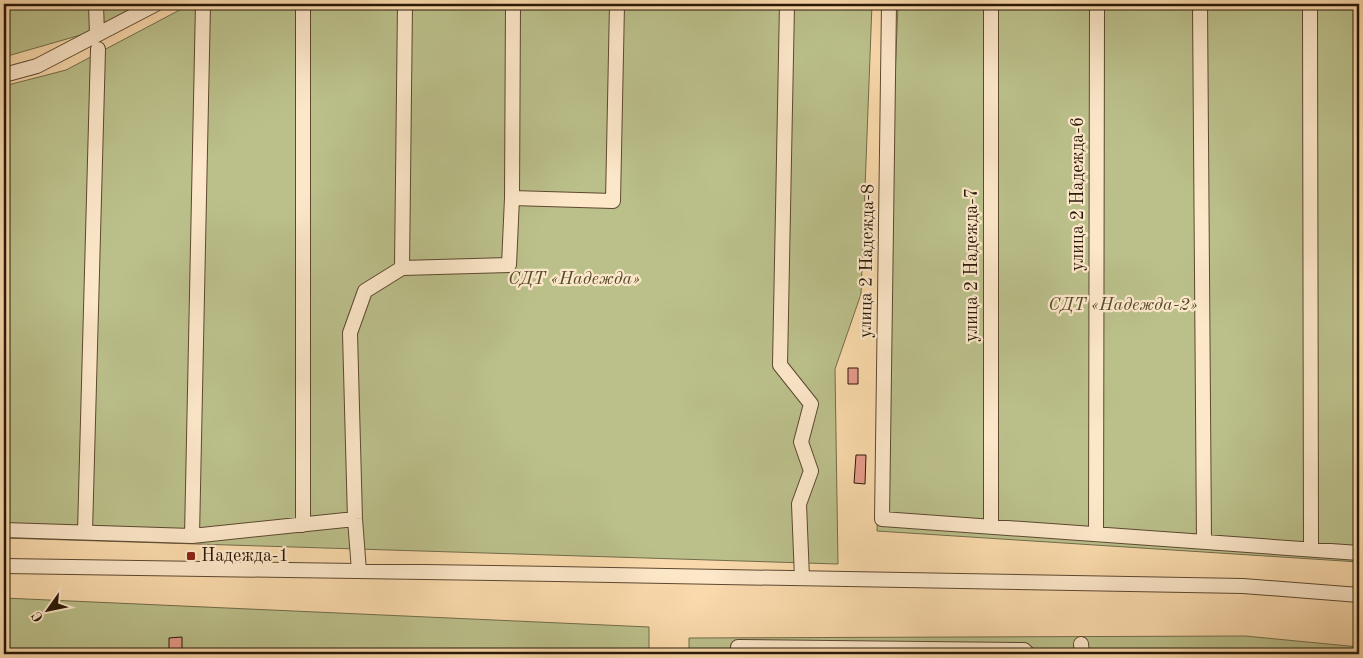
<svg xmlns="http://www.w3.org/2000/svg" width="1363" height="658" viewBox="0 0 1363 658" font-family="'Old Standard TT',serif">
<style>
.green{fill:#bbc08b;stroke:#726c4a}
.building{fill:#e89c8c;stroke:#291808}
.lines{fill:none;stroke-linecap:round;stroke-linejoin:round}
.minor-casing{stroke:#5d4831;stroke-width:16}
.minor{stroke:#fce7c9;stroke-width:14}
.poi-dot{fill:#8f2418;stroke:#fce7c9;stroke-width:2}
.labels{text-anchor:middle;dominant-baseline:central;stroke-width:4.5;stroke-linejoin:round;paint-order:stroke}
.street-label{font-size:18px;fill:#291808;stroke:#fce7c9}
.park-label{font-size:18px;font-style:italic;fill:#554a2f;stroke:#fce7c9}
.poi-label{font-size:18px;fill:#291808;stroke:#fce7c9;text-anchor:start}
</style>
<rect width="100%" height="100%" fill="#fadaac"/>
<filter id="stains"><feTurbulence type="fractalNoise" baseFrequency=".004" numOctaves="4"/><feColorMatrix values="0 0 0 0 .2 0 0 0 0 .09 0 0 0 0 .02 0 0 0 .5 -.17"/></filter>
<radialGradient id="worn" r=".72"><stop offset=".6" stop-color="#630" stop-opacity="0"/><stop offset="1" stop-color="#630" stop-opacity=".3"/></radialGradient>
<path class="green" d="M4 4H155L112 26 4 57Z
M191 4H872L861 294 835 369 838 564 4 538V86L66 70Z
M898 4H1359V562L877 531Z
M4 598 649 627V654H4Z
M1245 636 1359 647V654H689V638Z"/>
<path class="building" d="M848 368H858V384H848Z
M856 455H866L865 484 854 483Z
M182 637V649H169V638Z"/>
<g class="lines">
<g class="minor-casing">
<path id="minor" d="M96 4 97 35
M303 4V525
M787 4 780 365 811 404 801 442 811 471 799 504 802 578
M889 4 882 519 1359 553
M1200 4 1204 542
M1310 4 1311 549
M4 75 37 66 156 4
M512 198 513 4
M402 268 405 4
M991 526V4
M4 530 192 536 355 519
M85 532 98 49
M1096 534 1097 4
M192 536 203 4
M4 566 556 574 1243 586 1359 595
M359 571 355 519 350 333 365 291 402 268 509 265 512 198 613 201 617 4
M1081 644 1082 654
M738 654V647L1024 650 1028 654"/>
</g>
<use href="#minor" class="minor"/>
</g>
<rect class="poi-dot" x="186" y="551" width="10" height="10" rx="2.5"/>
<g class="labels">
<g class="street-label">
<text transform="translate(1078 194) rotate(-90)">улица 2 Надежда-6</text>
<text transform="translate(867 261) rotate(-89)">улица 2 Надежда-8</text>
<text transform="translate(972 265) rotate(-90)">улица 2 Надежда-7</text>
</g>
<g class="park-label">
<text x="574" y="279">СДТ «Надежда»</text>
<text x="1123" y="305">СДТ «Надежда-2»</text>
</g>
<g class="poi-label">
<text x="201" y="556">Надежда-1</text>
</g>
</g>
<rect width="1363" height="658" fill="none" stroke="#fadaac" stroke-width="20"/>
<rect x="5" y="5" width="1353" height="648" fill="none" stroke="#291808" stroke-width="2.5"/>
<rect x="10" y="10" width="1343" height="638" fill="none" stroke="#291808"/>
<g transform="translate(48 610) rotate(237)" stroke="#fce7c9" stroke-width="4" paint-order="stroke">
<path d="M0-4L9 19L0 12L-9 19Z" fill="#291808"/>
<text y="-8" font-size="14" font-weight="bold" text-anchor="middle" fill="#291808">С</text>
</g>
<rect width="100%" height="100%" filter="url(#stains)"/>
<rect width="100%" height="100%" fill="url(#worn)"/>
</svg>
